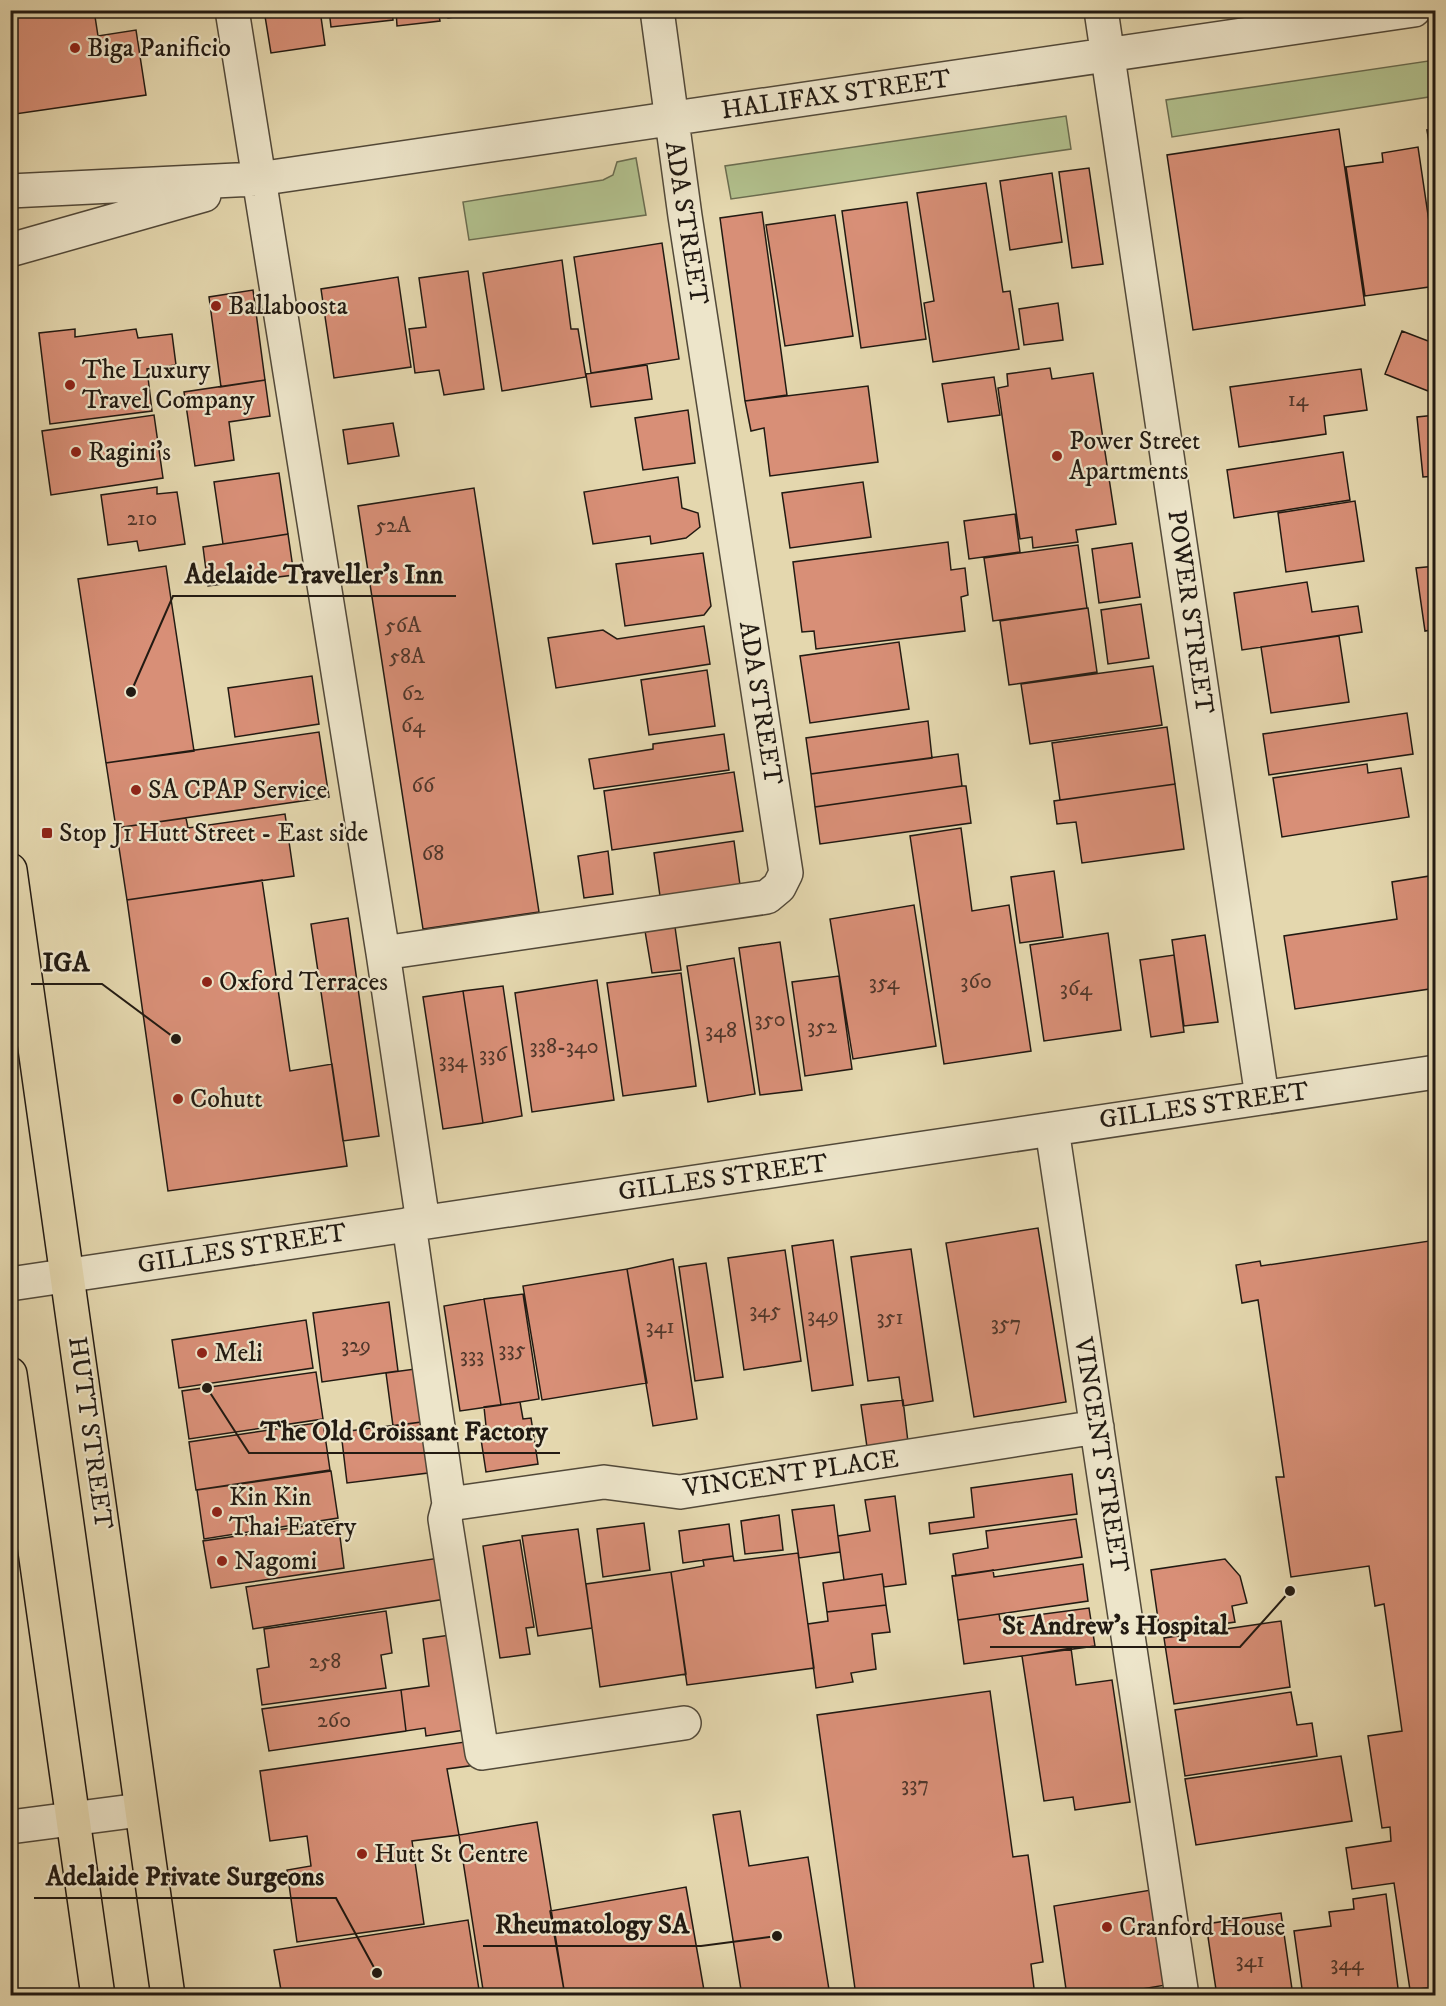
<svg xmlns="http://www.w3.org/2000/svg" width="1446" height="2006" viewBox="0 0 1446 2006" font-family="'IM FELL DW Pica',serif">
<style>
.green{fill:#b1bf8c;stroke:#6a6c4f;stroke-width:1.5}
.building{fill:#d88f77;stroke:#221a12;stroke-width:1.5}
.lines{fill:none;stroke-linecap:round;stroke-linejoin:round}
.minor-casing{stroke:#524939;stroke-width:36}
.major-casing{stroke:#221a12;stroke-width:36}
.minor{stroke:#ede5ca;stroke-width:33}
.major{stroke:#e4d7ae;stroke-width:33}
.poi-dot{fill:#8f2418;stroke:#ede5ca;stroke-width:2}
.labels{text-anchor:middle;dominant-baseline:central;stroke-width:4.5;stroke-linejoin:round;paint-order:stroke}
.number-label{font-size:22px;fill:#50372b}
.poi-label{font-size:26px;fill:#221a12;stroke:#ede5ca;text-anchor:start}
.street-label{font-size:26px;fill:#221a12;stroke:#ede5ca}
.leader{fill:none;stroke:#221a12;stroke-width:2}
.callout-dot{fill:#221a12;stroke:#ede5ca;stroke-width:2}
.callout-label{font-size:27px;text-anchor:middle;font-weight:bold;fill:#221a12;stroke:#ede5ca;stroke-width:4.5;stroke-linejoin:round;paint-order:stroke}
</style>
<rect width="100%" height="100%" fill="#e4d7ae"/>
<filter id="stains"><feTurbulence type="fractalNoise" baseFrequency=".00333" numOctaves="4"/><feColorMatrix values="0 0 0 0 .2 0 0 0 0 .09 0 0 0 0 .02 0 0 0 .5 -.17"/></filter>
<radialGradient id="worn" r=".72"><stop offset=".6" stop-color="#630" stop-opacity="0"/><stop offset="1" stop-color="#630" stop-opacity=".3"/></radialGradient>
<path class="green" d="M1435 60V96L1172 137 1166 100Z
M1066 116 1071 149 731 199 725 166Z
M636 158 646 215 469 240 463 202 603 180 613 175 617 162Z"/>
<path class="building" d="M20 10H94L98 36 136 30 146 95 15 114 10 110V12Z
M264 10H320L325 45 271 53Z
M329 10H392L393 20 331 27Z
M396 10H438L440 21 397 26Z
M446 10H504L448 18Z
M1339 129 1365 305 1193 330 1167 155Z
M1436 129V187L1427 130Z
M1418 147 1436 269V286L1365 296 1346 167 1383 162 1382 153Z
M1089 168 1103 264 1072 268 1059 172Z
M1052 173 1062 242 1010 250 1000 181Z
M986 183 1003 292 1010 291 1019 349 933 362 924 303 934 301 917 193Z
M907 202 926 339 861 348 842 211Z
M762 212 787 395 745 401 720 218Z
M835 215 853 336 785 346 766 225Z
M662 243 679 359 591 373 574 257Z
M562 260 571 329H578L586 377 502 391 483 273Z
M468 271 484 389 444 395 439 370 415 373 409 329 426 327 419 278Z
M398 277 411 367 334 378 321 289Z
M253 290 265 380 221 387 209 297Z
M1058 303 1063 340 1024 345 1019 309Z
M75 329V337L136 329 138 338 172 334 176 365 147 369 152 411 50 424 39 333Z
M1402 331 1436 344V373L1428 391 1385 374Z
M647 365 652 399 591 407 586 374Z
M1050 368 1052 379 1093 373 1116 524 1076 530 1078 542 1033 548 1032 537 1020 539 998 388 1008 386 1007 374Z
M1361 369 1367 410 1324 416 1326 434 1239 447 1230 387Z
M994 377 1000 415 948 422 942 384Z
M265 380 270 416 229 422 234 460 195 466 184 392Z
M868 386 878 462 770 476 764 428 751 431 745 401Z
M688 410 695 463 643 470 635 418Z
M154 415 163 478 51 495 42 431Z
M1436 415V476L1423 477 1417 417Z
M393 423 399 456 348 464 343 430Z
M1343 452 1350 500 1234 518 1227 470Z
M279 473 288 534 223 544 214 482Z
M678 477 682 508 698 513 700 527 686 538 651 544 650 536 593 544 584 492Z
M863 482 871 537 790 548 782 493Z
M157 487V494L177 492 185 544 139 551 137 541 108 545 101 495Z
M474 488 539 912 423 929 358 506Z
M1355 501 1364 561 1286 572 1278 513Z
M1015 514 1020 552 969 559 964 521Z
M288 534 294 575 208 586 203 547Z
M948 542 951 570 965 568 968 595 961 597 965 631 816 649 814 631 802 632 793 562Z
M1132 543 1140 597 1099 603 1092 549Z
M1078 545 1087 608 993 621 984 558Z
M703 553 711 606 704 615 625 626 616 564Z
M166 566 194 751 106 763 78 579Z
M1436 566V629L1425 631 1416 568Z
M1307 582 1312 612 1358 606 1362 632 1242 650 1234 593Z
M1141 604 1149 658 1108 664 1101 610Z
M1088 608 1097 672 1009 685 1000 621Z
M704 626 710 664 556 688 548 638 603 630 617 639Z
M1339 636 1349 702 1271 713 1261 647Z
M899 642 909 709 810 723 800 656Z
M1153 666 1162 725 1030 744 1021 684Z
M707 670 715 726 649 735 641 680Z
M312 676 319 724 235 737 228 688Z
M1407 713 1413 754 1269 775 1263 734Z
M928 721 932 758 811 774 806 738Z
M1167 727 1175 784 1060 800 1052 743Z
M319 732 329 797 116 828 106 763Z
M724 734 729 770 594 789 589 759 653 749V744Z
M958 754 962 786 815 807 811 774Z
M1367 764 1368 773 1401 768 1409 817 1282 837 1273 778Z
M734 772 743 831 612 850 604 791Z
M1175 784 1184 849 1082 863 1076 822 1057 824 1054 801Z
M962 786H966L971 823 820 844 815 807Z
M285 814 294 876 127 900 116 828 186 818 188 828Z
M961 828 972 911 1009 905 1031 1051 944 1064 910 836Z
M734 841 740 885 660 896 654 853Z
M608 851 613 894 584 898 578 856Z
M1054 871 1063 937 1020 943 1011 877Z
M1436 875V988L1295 1009 1284 936 1397 919 1392 882Z
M262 880 290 1071 332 1064 347 1166 168 1191 127 900Z
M914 905 936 1046 853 1059 830 919Z
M348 918 379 1136 343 1141 311 924Z
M675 927 681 970 652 973 645 931Z
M1108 933 1121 1030 1044 1041 1030 945Z
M1205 935 1218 1022 1184 1026 1172 940Z
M780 942 802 1090 760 1095 739 948Z
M1174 955 1184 1032 1151 1037 1140 960Z
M734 958 755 1094 708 1102 687 966Z
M681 973 696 1086 623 1096 607 983Z
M839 976 852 1069 805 1076 792 982Z
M597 980 614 1100 532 1112 515 993Z
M503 986 522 1116 483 1123 463 991Z
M463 991 483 1123 443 1129 423 997Z
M1038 1228 1066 1402 974 1417 946 1243Z
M833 1240 853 1385 812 1391 792 1246Z
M1436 1240V1987L1410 1990 1394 1883 1352 1889 1346 1848 1391 1841 1390 1827 1382 1828 1368 1736 1402 1731 1384 1604 1375 1606 1369 1566 1291 1577 1276 1477H1284L1258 1300 1242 1303 1236 1265 1260 1261 1261 1266Z
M911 1249 933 1401 903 1406 899 1377 868 1381 851 1257Z
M785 1250 801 1361 744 1370 728 1258Z
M673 1259 697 1419 653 1426 627 1269Z
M706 1263 723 1377 695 1381 679 1267Z
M627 1269 647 1383 542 1400 523 1286Z
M523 1294 539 1399 501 1405 484 1299Z
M484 1299 501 1405 460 1411 444 1306Z
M389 1302 398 1371 322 1382 313 1313Z
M306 1320 313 1368 179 1388 172 1340Z
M415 1369 421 1422 393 1426 386 1373Z
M316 1372 323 1419 189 1439 182 1391Z
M903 1400 908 1442 867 1447 861 1405Z
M520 1402 523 1419 531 1418 538 1464 486 1472 479 1426H486L484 1407Z
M323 1422 330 1470 196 1490 189 1442Z
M421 1422 428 1473 347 1483 341 1432Z
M331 1471 338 1518 204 1539 197 1490Z
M1072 1474 1077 1514 930 1534 929 1523 974 1517 971 1488Z
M895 1496 906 1584 884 1587 882 1574 844 1580 838 1536 870 1531 865 1500Z
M834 1505 840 1552 799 1558 792 1510Z
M779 1515 783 1550 745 1554 741 1521Z
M1076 1519 1082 1557 956 1576 953 1554 988 1548 986 1531Z
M338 1521 344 1568 211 1588 203 1541Z
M644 1523 650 1570 603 1577 597 1529Z
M729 1524 733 1556 683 1563 679 1531Z
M578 1529 592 1628 538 1636 522 1536Z
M520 1540 534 1627 526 1628 530 1654 500 1658 483 1546Z
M798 1553 814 1668 687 1685 671 1572 704 1566 703 1560 733 1556 734 1561Z
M446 1557 452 1598 253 1629 246 1587Z
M1225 1559 1240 1576 1247 1603 1232 1606 1235 1622 1160 1633 1151 1570Z
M1083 1564 1088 1601 958 1620 952 1576 993 1570 994 1577Z
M671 1572 686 1674 600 1687 586 1584Z
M882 1574 886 1605 827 1612 823 1583Z
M886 1605 890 1632 872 1634 876 1669 851 1673 853 1682 816 1688 808 1624 828 1621 827 1612Z
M1089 1608 1095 1646 964 1664 958 1620 999 1614 1000 1620Z
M386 1611 392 1653 381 1655 386 1688 262 1705 257 1669 269 1667 264 1629Z
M1281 1621 1290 1687 1174 1704 1164 1638Z
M457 1634 471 1729 426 1736 425 1728 406 1731 401 1690 429 1686 423 1639Z
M1071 1648 1076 1685 1112 1680 1130 1802 1075 1810 1073 1797 1044 1801 1022 1656Z
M401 1690 406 1731 269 1751 262 1709Z
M990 1691 1013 1857 1028 1855 1043 1962 1031 1964 1035 1996H856L817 1715Z
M1291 1692 1297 1725 1312 1723 1317 1756 1185 1776 1175 1710Z
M472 1741 476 1765 447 1769 459 1835 412 1841 424 1924 297 1942 287 1870 311 1866 307 1836 270 1841 260 1771Z
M1341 1756 1352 1821 1196 1845 1185 1779Z
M740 1811 749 1866 808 1857 830 1996H742L713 1815Z
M537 1822 565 1996H484L459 1835Z
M686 1887 705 1996H565L550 1911Z
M1151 1890 1166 1985 1100 1996H1067L1054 1906Z
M1386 1894 1399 1996H1303L1294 1931 1331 1926 1329 1912 1354 1909 1353 1899Z
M1281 1913 1293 1996H1217L1206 1924Z
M468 1920 480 1996H282L274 1950Z"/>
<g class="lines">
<g class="minor-casing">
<path id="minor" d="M232 10 383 953 423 1222
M1101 10 1262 1097
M10 191 258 179 1414 10
M10 250 204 195
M383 953 767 897 779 887 786 873 685 216 657 10
M1052 1129 1182 1996
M409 1224 449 1504 445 1519 482 1753 684 1723
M10 1284 1436 1072
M449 1504 604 1482 680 1492 1097 1427
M10 1827 140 1810"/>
</g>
<g class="major-casing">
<path id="major" d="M10 870 168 1996
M10 1374 98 1996"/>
</g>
<use href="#minor" class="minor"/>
<use href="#major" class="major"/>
</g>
<g class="poi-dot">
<circle cx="75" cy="48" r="6"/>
<circle cx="216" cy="306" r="6"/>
<circle cx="70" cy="385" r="6"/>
<circle cx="76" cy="452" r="6"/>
<circle cx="1057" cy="456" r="6"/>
<circle cx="136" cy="790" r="6"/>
<rect x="41" y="827" width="12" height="12" rx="3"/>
<circle cx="207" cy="982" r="6"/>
<circle cx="178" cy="1099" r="6"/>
<circle cx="202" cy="1353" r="6"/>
<circle cx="217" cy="1512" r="6"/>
<circle cx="222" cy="1561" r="6"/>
<circle cx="362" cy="1854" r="6"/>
<circle cx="1107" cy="1927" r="6"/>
</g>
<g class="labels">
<g class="number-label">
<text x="1298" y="399">14</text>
<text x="142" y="518">210</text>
<text x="393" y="525">52A</text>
<text x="403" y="625">56A</text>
<text x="407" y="656">58A</text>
<text x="413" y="693">62</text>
<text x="413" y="725">64</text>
<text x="423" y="785">66</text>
<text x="433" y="853">68</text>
<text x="976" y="981">360</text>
<text x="884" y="982">354</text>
<text x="1076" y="988">364</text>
<text x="770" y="1019">350</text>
<text x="822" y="1026">352</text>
<text x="721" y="1030">348</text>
<text x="564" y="1046">338-340</text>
<text x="493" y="1054">336</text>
<text x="453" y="1060">334</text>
<text x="765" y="1310">345</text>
<text x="823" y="1315">349</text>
<text x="890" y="1317">351</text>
<text x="1006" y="1323">357</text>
<text x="660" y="1326">341</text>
<text x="356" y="1345">329</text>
<text x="512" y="1349">335</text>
<text x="472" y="1355">333</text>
<text x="325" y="1661">258</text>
<text x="334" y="1720">260</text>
<text x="915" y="1784">337</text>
<text x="1250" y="1960">341</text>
<text x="1347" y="1963">344</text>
</g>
<g class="poi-label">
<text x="87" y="48">Biga Panificio</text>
<text x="228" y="306">Ballaboosta</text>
<text x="82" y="370">The Luxury<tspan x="82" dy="30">Travel Company</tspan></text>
<text x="1069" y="441">Power Street<tspan x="1069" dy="30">Apartments</tspan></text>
<text x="88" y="452">Ragini's</text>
<text x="148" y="790">SA CPAP Service</text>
<text x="59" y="833">Stop J1 Hutt Street - East side</text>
<text x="219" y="982">Oxford Terraces</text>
<text x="190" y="1099">Cohutt</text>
<text x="214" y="1353">Meli</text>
<text x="229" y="1497">Kin Kin<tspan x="229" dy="30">Thai Eatery</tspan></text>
<text x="234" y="1561">Nagomi</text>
<text x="374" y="1854">Hutt St Centre</text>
<text x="1119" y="1927">Cranford House</text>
</g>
<g class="street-label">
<text transform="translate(836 95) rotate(-8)">HALIFAX STREET</text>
<text transform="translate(686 223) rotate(81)">ADA STREET</text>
<text transform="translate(1190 612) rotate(82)">POWER STREET</text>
<text transform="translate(760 703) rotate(81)">ADA STREET</text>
<text transform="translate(1204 1106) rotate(-8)">GILLES STREET</text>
<text transform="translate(723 1178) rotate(-8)">GILLES STREET</text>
<text transform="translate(242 1249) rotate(-9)">GILLES STREET</text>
<text transform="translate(90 1433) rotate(82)">HUTT STREET</text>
<text transform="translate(1101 1455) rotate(81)">VINCENT STREET</text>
<text transform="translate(791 1474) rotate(-8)">VINCENT PLACE</text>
</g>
</g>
<path class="leader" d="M131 692L173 596H456M176 1039L102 984H31M207 1388L249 1453H560M1290 1591L1240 1647H990M377 1973L336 1898H34M777 1936L701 1946H483"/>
<g class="callout-dot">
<circle cx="131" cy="692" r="6"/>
<circle cx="176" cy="1039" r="6"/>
<circle cx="207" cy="1388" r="6"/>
<circle cx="1290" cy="1591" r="6"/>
<circle cx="377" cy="1973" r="6"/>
<circle cx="777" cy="1936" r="6"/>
</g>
<g class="callout-label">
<text x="314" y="583">Adelaide Traveller's Inn</text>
<text x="66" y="971">IGA</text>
<text x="404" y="1440">The Old Croissant Factory</text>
<text x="1115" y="1634">St Andrew’s Hospital</text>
<text x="185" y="1885">Adelaide Private Surgeons</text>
<text x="592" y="1933">Rheumatology SA</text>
</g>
<rect width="1446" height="2006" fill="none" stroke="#e4d7ae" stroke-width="36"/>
<rect x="12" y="12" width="1422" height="1982" fill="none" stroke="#221a12" stroke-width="3"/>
<rect x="18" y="18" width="1410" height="1970" fill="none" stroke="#221a12" stroke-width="1.5"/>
<rect width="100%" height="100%" filter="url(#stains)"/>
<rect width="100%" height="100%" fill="url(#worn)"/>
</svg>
